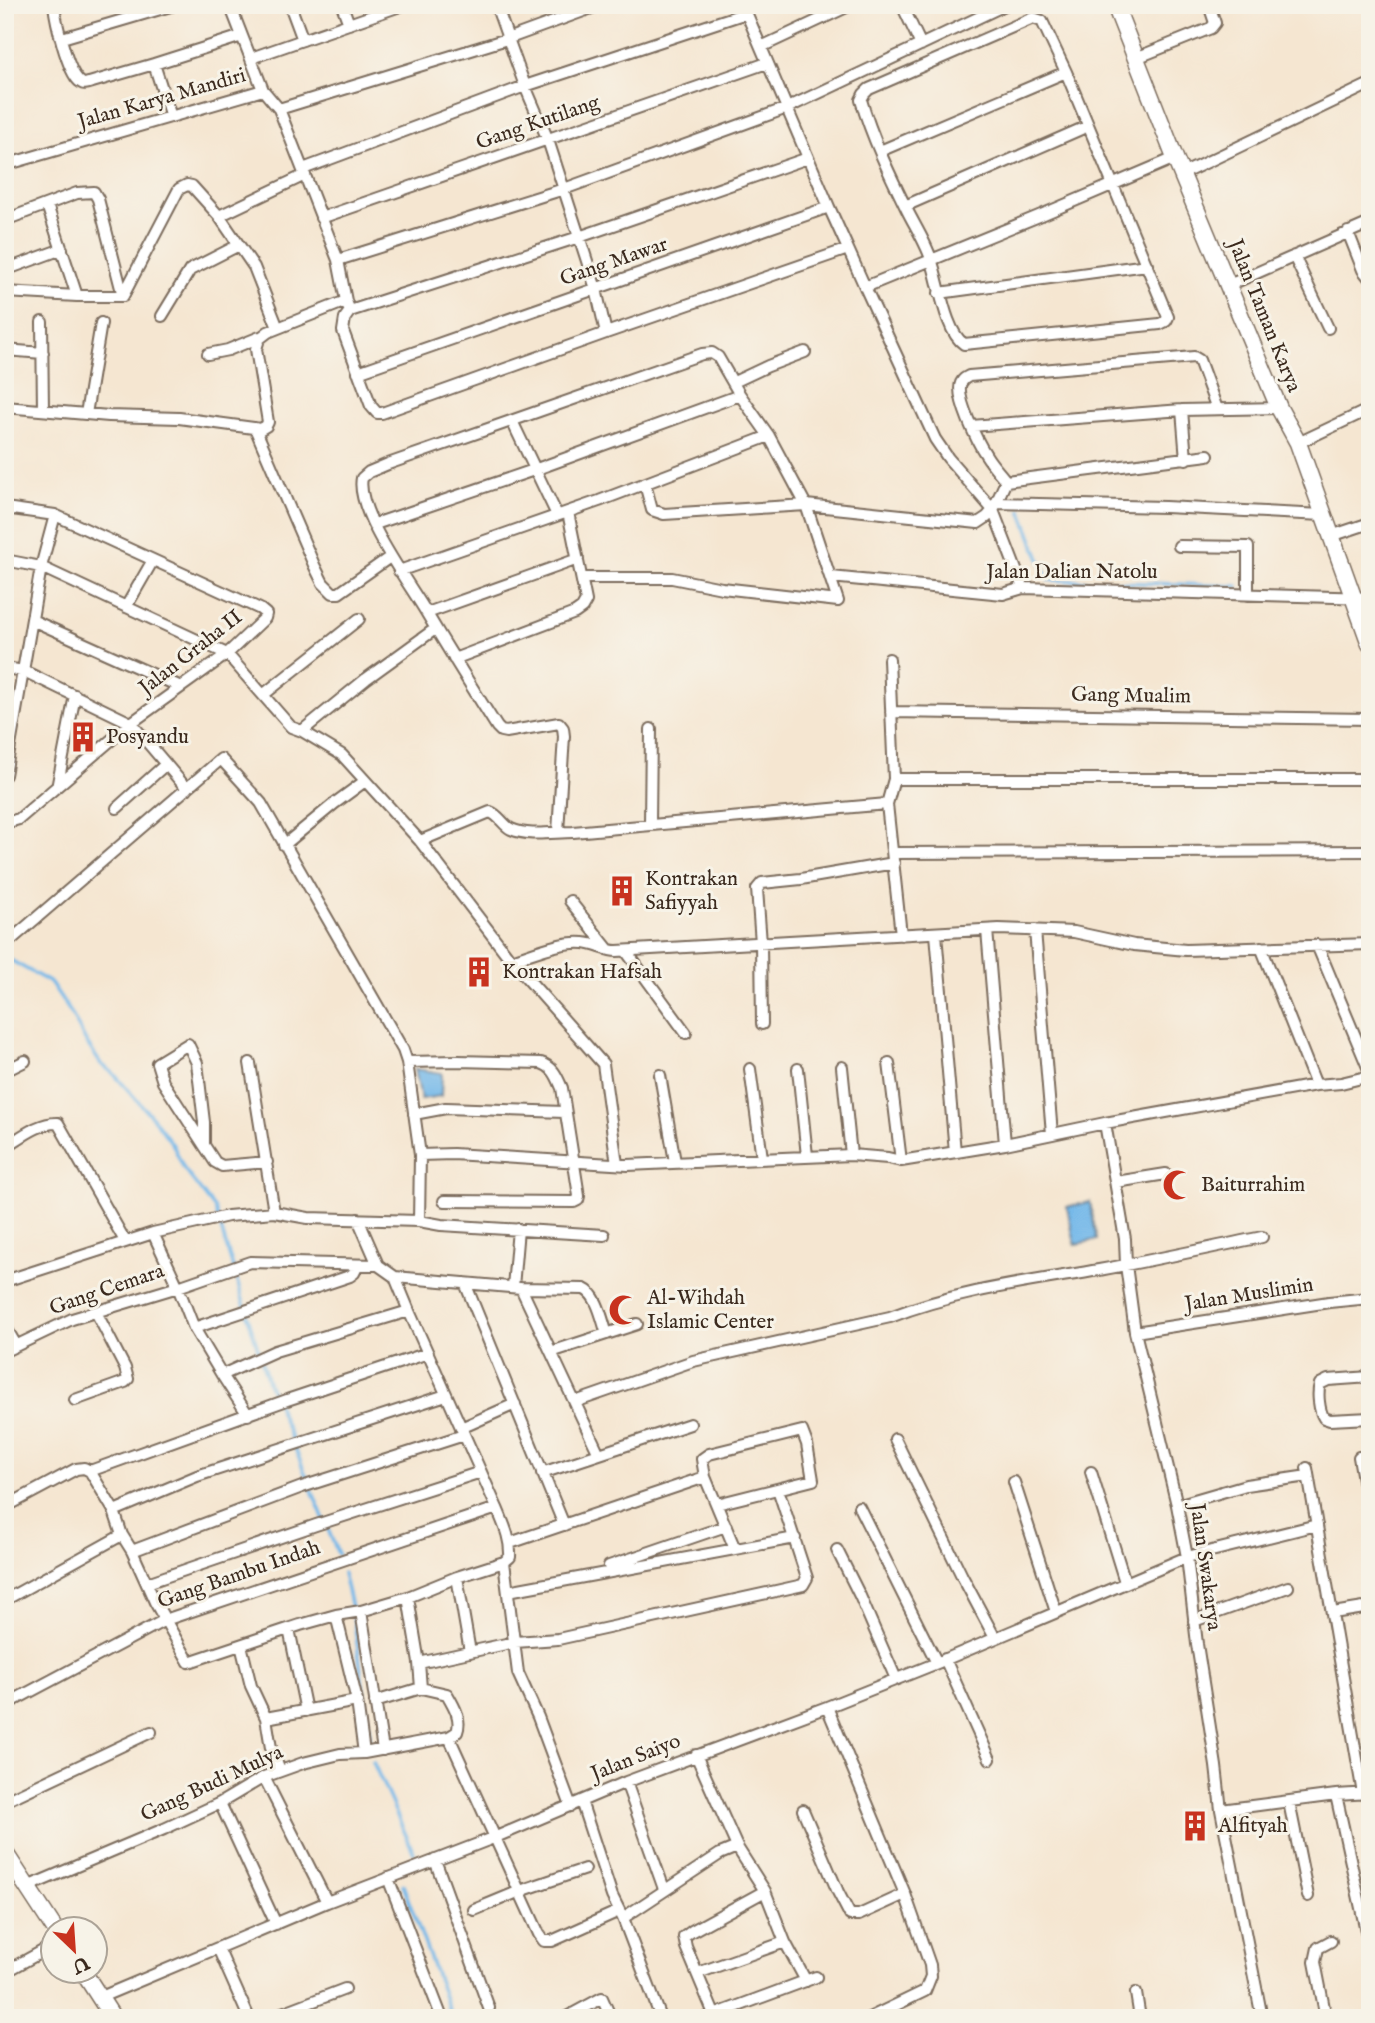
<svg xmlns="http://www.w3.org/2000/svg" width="1375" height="2023" viewBox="0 0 1375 2023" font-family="'IM FELL English',serif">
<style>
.water{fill:#73b8e9;stroke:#577184;stroke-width:2}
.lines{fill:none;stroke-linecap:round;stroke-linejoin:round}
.stream{stroke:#73b8e9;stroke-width:3.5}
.street-casing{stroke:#7c6c5d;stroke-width:14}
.secondary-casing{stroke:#7c6c5d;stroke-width:19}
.street{stroke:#fff;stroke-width:10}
.secondary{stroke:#fff;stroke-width:16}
.labels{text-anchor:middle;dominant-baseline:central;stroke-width:6;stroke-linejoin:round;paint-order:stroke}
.street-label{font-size:21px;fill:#3b2a1e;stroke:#f7f3e8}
.poi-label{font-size:21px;fill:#3b2a1e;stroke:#f7f3e8;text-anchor:start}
</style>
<rect width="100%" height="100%" fill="#f7f3e8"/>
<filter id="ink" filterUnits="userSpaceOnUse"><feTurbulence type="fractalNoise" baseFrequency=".0143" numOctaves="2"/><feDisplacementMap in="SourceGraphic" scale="14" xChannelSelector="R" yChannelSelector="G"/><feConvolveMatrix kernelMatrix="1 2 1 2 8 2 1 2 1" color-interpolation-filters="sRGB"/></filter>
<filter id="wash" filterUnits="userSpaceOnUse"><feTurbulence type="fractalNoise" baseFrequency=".00686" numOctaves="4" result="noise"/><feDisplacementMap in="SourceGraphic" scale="28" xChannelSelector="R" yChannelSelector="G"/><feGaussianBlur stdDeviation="1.57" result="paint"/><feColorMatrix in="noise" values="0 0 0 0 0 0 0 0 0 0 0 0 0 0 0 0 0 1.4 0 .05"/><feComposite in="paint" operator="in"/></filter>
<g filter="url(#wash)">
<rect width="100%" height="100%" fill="#f5e6d1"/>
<path class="water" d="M415 1069 442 1073 441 1096 421 1099Z
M1090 1202 1097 1240 1075 1244 1067 1207Z"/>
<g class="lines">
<path class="stream" d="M1021 510 1048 580 1238 586
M5 957 51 983 71 1013 86 1042 101 1064 113 1073 153 1118 173 1145 184 1169 215 1209 268 1382 338 1554
M343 1573 354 1620 370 1739
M373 1762 414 1853
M403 1885 452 2018"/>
</g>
</g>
<g filter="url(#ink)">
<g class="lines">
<g class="street-casing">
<path id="street" d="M54 5C56 22 67 70 79 81 84 85 83 84 89 83L154 64
M230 5 263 90
M290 5 303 40
M342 5 349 24
M496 5 525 86 548 140 596 289 606 333
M743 5 829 207
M902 5 921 45
M1033 18 1042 21 1066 72 1168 317 1166 321 1160 324 964 344C945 332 939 280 931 259 926 243 915 226 907 210 890 175 872 138 861 100L864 94 869 89Z
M62 38 174 5
M761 47 851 5
M251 58 403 5
M1136 58 1211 28 1215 23 1209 5
M279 109 338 260 346 301 350 311 345 318 343 331 371 406 377 413H382L606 333 848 249 829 207 358 372
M171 117 154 64 242 36
M880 151 1066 72
M5 165 263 90 279 109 507 39 600 5
M303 169 525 86 746 13
M1182 174 1370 84
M47 205 77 296
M905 206 1088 126
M219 216 305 175
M321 218 767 63
M5 220 77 193 94 192 98 199 123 296
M1348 232 1363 270 1370 279
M848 249 865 287 1039 216 1175 158
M1294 256 1328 328
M338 260 564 189 787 108 1005 5
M5 270 62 249
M1229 285 1370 223
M5 292 77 296H123L179 189 187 185 192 186 219 216 254 267 278 328
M939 293 1147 265
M350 311 579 237 808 158
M162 316 190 270 239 245
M42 322 43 410
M5 350 43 353
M208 354 228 350 260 337
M734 382 768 366 805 352
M5 407 109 416 179 418 261 429 266 426 268 422 256 349 259 339 268 332 346 301
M1182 410 1186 459
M86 414 101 323
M512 421 557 515
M971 426 1182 410 1279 408
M255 428 314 565 323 583 333 593H339L390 557
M1298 443 1370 409
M1006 481 1208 455
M645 484 652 510 664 514 806 505 978 523 987 517 993 510 948 458 935 439 865 287
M996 503 1165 507 1323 515
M5 508 55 515 260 609 266 614 265 618 227 654 131 723 19 819 12 821 5 819
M375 524 534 470 740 395 769 436 806 505 838 601 722 588 672 578H582
M1331 536 1370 523
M1179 546 1248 547V595
M5 560 41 567 227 654 291 727 302 731 342 755 420 841 511 960 603 1064 617 1164
M399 571 599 501 769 436
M831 577 1003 594 1023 588 1370 598
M1023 588 993 510 1006 481C1000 473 992 465 986 455 978 443 955 397 961 383 963 379 965 378 969 376L1194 357 1199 360 1217 409
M126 607 153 560
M427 613 578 559
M32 620 181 687
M454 659 575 613 582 608 586 601 568 512
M889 659 894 779
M5 668 24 671 131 723 187 789
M263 695 359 619
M891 712 1370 719
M302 731 366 679 435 629
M5 775 41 567 55 515
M58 783 75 695
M117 808 166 764
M650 825 651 729
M558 832 564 736 563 728 559 723 506 732 501 731 497 727C473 689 449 651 426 612 409 583 355 511 362 478L369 472 388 464 702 354 712 353 718 357 740 395
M420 841 490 812C499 815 503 825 511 829 529 837 553 832 573 832L887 804
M284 845 335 803 365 781
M893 853 1370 851
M570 901 608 949
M987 930 1005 1144
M1035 930 1052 1134
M936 934 955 1152
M901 935 887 804 894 779H1370
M5 945 221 759 261 803 403 1050 407 1062 420 1155 419 1221
M1317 945 1370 1072
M1261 947 1316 1085
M626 951 686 1033
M511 960C534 953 560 941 584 943 596 944 606 951 617 951L999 929 1074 932 1134 945 1186 950 1370 944
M762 1024 761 943 757 889 762 883 801 879 894 863
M407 1062 458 1061 541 1063C554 1067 557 1077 562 1088L579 1196 578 1200 574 1202 444 1201
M250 1063 274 1212
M889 1063 901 1161
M842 1067 851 1155
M750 1069 762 1158
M798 1069 807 1156
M5 1071 25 1061
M660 1075 675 1162
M414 1114 446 1108 564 1112
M1105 1123 1125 1239 1126 1265 1135 1332 1177 1505 1187 1557 1197 1644 1216 1766 1221 1810 1262 2018
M204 1143V1122L197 1063 188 1044 157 1063 163 1082 215 1162 222 1166 267 1162
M5 1147C20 1138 39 1122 58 1123L125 1241
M420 1155 453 1154 628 1165 851 1155 888 1158 901 1161 1005 1144 1105 1123 1316 1085 1341 1083 1370 1076
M1116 1182 1166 1174
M358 1219 378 1265 395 1277 521 1288 584 1289C598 1295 602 1320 607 1334
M153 1233 178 1287 194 1328 222 1375 248 1415
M395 1277 409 1311
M5 1281 153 1233 228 1216 274 1212 308 1218 419 1221 441 1225 604 1235
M465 1283 564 1525
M513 1287 518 1229
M521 1288 599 1454
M5 1326 16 1345
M194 1328 350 1276 354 1273 358 1265
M1135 1332 1329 1302 1370 1298
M5 1351 72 1319 178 1287 250 1262 377 1265
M551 1352 637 1324
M222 1375 275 1351 409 1311 497 1508C504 1525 511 1539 510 1557L504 1562 457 1577 408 1597 361 1611 336 1615 300 1625 189 1662 155 1602 132 1551 122 1535 114 1511 90 1471 287 1400 428 1353
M1370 1377 1328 1380 1320 1384C1317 1393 1319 1411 1324 1418L1330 1420 1370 1418
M75 1400 125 1382 128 1379 125 1368 96 1312
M575 1402 693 1361 890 1317C956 1291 1029 1282 1099 1270 1154 1260 1208 1248 1262 1237
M461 1428 515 1404
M895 1439 962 1576 995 1638
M1359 1457 1370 1519
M1307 1468 1363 1794
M1091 1472 1125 1582
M542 1473 690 1424
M1014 1482 1056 1612
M717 1504 813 1480 807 1444 802 1431 709 1454 702 1459 705 1477 735 1549
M1177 1505 1246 1485 1308 1476
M5 1507 76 1469 84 1468 90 1471
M859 1507 937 1663
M114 1511 197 1476 446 1395
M510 1543 705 1477
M837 1550 860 1596 896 1679
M132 1551 302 1487 464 1435
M504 1562 518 1673 538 1717 571 1806
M609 1566 726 1526
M457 1577 470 1652
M147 1583 316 1525 481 1472
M508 1591 795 1538
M5 1600 122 1535
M361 1611 383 1750
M1333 1613 1370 1607
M336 1615 357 1701 364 1753
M1194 1621 1288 1587
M289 1629 306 1711
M241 1645 251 1686 266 1718 271 1748 280 1771
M945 1659 990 1759
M419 1663 515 1642 558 1639 803 1585 807 1578 778 1489
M375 1702 421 1688 419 1663 408 1597
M5 1705 165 1620 497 1508
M827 1707 905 1894 930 1965 931 1976 925 1991 869 2018
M266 1718 357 1701
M449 1737 539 1934 544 1941H552L619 1911
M696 1755 737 1847
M264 1777 327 1902
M626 1782 664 1889
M1336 1795 1370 1949
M5 1801 151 1732
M581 1801 612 1896 623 1918 661 2018
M1289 1802 1308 1896
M220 1803 276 1924
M803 1810 838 1892 850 1915H859L905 1894
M1221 1810 1336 1795 1370 1793
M435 1860 489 2008
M388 1878 442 2018
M27 1887 164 1829 220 1803 264 1777 303 1763 340 1754 364 1753 449 1737 457 1732C462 1719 454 1706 447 1694L421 1688
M474 1910 520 1891 585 1869
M623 1918 720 1854 737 1847 765 1891 785 1942
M218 1948 249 2018
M5 1972 52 1946
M698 1973 785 1942 806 1981
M1136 1993 1140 2018
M101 1997 327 1902 496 1837 626 1782 827 1707 937 1663 1187 1557 1317 1525
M714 2014 686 1947 684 1937 692 1931 765 1891
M269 2018 345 1989
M565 2018 602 1998 611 2018
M706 2018 816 1977
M1326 2018 1315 1962 1318 1948 1331 1941"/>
</g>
<g class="secondary-casing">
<path id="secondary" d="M1115 5 1175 158 1279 408 1298 443 1370 644
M5 1853 54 1928
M82 1970 113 2018"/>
</g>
<use href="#street" class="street"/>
<use href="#secondary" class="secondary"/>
</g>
</g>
<defs>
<g id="building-bare" transform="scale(2.415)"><path d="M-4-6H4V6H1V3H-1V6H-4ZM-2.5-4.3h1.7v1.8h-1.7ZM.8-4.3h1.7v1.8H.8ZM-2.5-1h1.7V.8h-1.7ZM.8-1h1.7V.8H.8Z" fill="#c8321e" stroke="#f7f3e8" stroke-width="2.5" paint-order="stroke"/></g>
<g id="mosque-bare" transform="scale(2.415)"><path d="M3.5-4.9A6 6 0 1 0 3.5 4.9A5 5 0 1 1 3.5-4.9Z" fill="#c8321e" stroke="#f7f3e8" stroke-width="2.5" paint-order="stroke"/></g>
</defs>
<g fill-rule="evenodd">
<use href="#building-bare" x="83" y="737"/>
<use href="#building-bare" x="622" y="891"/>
<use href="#building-bare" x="479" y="972"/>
<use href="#mosque-bare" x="1178" y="1185"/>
<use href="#mosque-bare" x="624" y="1310"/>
<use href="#building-bare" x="1195" y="1826"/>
</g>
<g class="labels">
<g class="street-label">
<text transform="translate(162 99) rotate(-16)">Jalan Karya Mandiri</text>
<text transform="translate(538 123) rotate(-19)">Gang Kutilang</text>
<text transform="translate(614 262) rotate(-19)">Gang Mawar</text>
<text transform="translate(1264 316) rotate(68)">Jalan Taman Karya</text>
<text x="1072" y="572">Jalan Dalian Natolu</text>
<text transform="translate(191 653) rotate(-38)">Jalan Graha II</text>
<text transform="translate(1131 696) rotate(1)">Gang Mualim</text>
<text transform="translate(107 1290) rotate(-19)">Gang Cemara</text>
<text transform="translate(1249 1295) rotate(-9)">Jalan Muslimin</text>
<text transform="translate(1205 1567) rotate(82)">Jalan Swakarya</text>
<text transform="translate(239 1575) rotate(-19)">Gang Bambu Indah</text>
<text transform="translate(636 1758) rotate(-22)">Jalan Saiyo</text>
<text transform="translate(212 1784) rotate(-25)">Gang Budi Mulya</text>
</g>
<g class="poi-label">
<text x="106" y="737">Posyandu</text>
<text x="645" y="879">Kontrakan<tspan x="645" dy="24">Safiyyah</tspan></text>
<text x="502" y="972">Kontrakan Hafsah</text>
<text x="1201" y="1185">Baiturrahim</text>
<text x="647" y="1298">Al-Wihdah<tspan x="647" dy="24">Islamic Center</tspan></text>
<text x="1218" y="1826">Alfityah</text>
</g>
</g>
<rect width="1375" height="2023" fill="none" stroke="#f7f3e8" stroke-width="28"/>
<g transform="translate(74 1950) rotate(155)"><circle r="33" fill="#f7f3e8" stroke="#aca397" stroke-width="2"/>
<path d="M0-5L12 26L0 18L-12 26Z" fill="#c8321e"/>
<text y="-10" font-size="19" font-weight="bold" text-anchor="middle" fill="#3b2a1e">U</text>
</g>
</svg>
